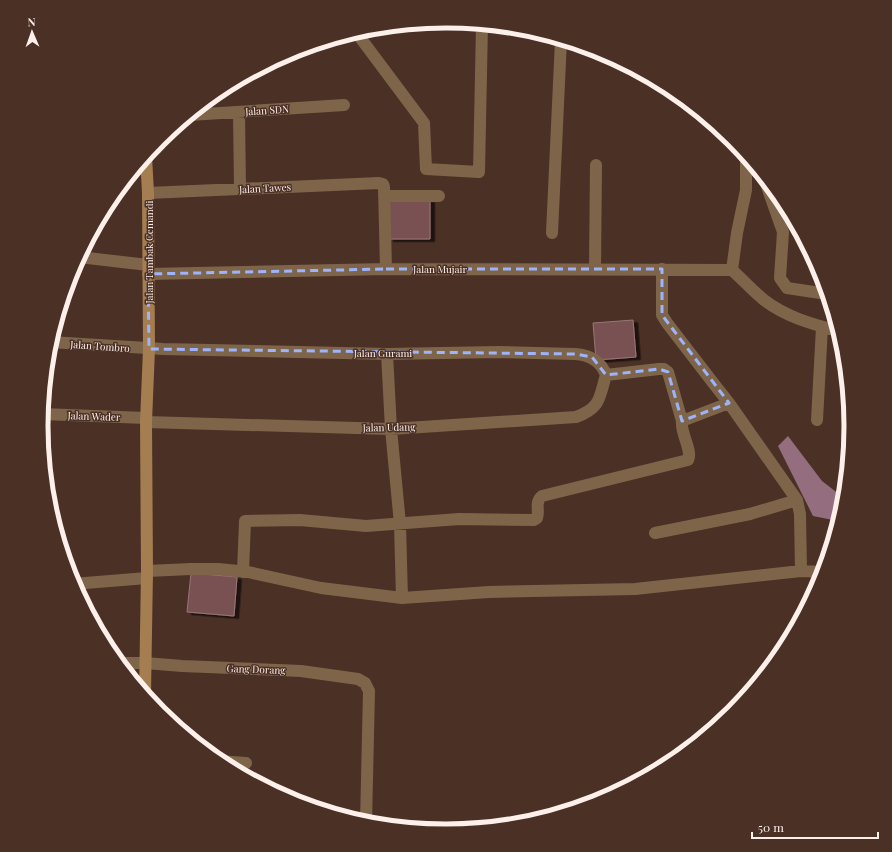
<svg xmlns="http://www.w3.org/2000/svg" width="892" height="852" viewBox="0 0 892 852" font-family="'Playfair Display',serif">
<style>
.water{fill:#946d7f}
.building{fill:#7a5153;stroke:#987677;filter:url(#shadow)}
.lines{fill:none;stroke-linecap:round;stroke-linejoin:round}
.street{stroke:#7e6549;stroke-width:12}
.secondary{stroke:#a47d50;stroke-width:12}
.marked{fill:none;stroke:#9eb3fd;stroke-width:3;stroke-dasharray:8 5;stroke-linejoin:round}
.labels{text-anchor:middle;dominant-baseline:central;stroke-width:3;stroke-linejoin:round;paint-order:stroke}
.street-label{font-size:10px;fill:#fdefea;stroke:#4b3026}
.rim{fill:none;stroke:#fdefea;stroke-width:5}
</style>
<defs>
<filter id="shadow"><feDropShadow dx="4.5" dy="2.5" stdDeviation="0" flood-color="#0009"/></filter>
</defs>
<rect width="100%" height="100%" fill="#4b3026"/>
<path class="water" d="M788 436 822 481 844 498 838 521 813 516 778 446Z"/>
<path class="building" d="M389 200H430V239H389Z
M633 320 636 357 596 360 593 323Z
M191 573 237 577 234 616 187 612Z"/>
<g class="lines">
<path class="street" d="M356 32 424 123 426 169 479 172 482 25
M239 112 240 189
M190 115 344 105
M764 178 783 232 780 278 787 288 827 294
M148 193 379 183 383 184 384 187 386 269
M384 196H439
M773 204 785 206
M552 233 561 40
M79 257 148 265
M595 269 596 165
M662 269V315L667 323 714 384 729 403 797 500 800 514 801 571
M732 270C743 280 753 291 764 300 786 317 812 324 838 331
M732 270 737 233 746 190V156
M148 274 386 269 732 270
M50 342 163 349 387 354 498 352 575 354C590 355 601 361 606 375
M387 354 391 429 400 524 402 598
M42 414 146 418
M817 420 822 327
M682 421 729 403
M146 422 391 429 576 417C601 408 599 398 606 375
M655 533 750 514 797 500
M147 571 191 569H218L248 572 321 588 402 598 489 592 635 589 801 571 823 572
M243 572 245 521 300 520 366 526 459 519 534 520 537 518C540 510 534 503 542 496L688 460C693 451 680 433 682 421L668 372 664 369H659L606 375
M73 584 147 578
M119 663H145L182 666 301 671 358 679 365 683 369 691 366 823
M218 761 246 763"/>
<path class="secondary" d="M145 694 147 571 146 422 149 349 148 193 146 156"/>
</g>
<path class="marked" d="M386 269H662V315L729 403 682 421 668 372 659 369 606 375 592 357 575 354 149 349 148 274Z"/>
<g class="labels">
<g class="street-label">
<text transform="translate(267 110) rotate(-4)">Jalan SDN</text>
<text transform="translate(265 188) rotate(-3)">Jalan Tawes</text>
<text transform="translate(149 252) rotate(-90)">Jalan Tambak Cemandi</text>
<text x="440" y="269">Jalan Mujair</text>
<text transform="translate(100 346) rotate(4)">Jalan Tombro</text>
<text x="383" y="353">Jalan Gurami</text>
<text transform="translate(94 416) rotate(2)">Jalan Wader</text>
<text transform="translate(389 427) rotate(-1)">Jalan Udang</text>
<text transform="translate(256 669) rotate(2)">Gang Dorang</text>
</g>
</g>
<path d="M0 0H892V852H0ZM48 426a398 398 0 1 1 796 0a398 398 0 1 1-796 0Z" fill="#4b3026" fill-rule="evenodd"/>
<path class="rim" d="M48 426a398 398 0 1 1 796 0a398 398 0 1 1-796 0Z"/>
<g transform="translate(32 32) rotate(358)" stroke="#4b3026" stroke-width="3" paint-order="stroke">
<path d="M0-3L7 15L0 10L-7 15Z" fill="#fdefea"/>
<text y="-6" font-size="11" font-weight="bold" text-anchor="middle" fill="#fdefea">N</text>
</g>
<path d="M752 832v6h126v-6" fill="none" stroke="#fdefea" stroke-width="2"/>
<text x="758" y="832" font-size="12" fill="#fdefea" stroke="#4b3026" stroke-width="3" paint-order="stroke">50 m</text>
</svg>
